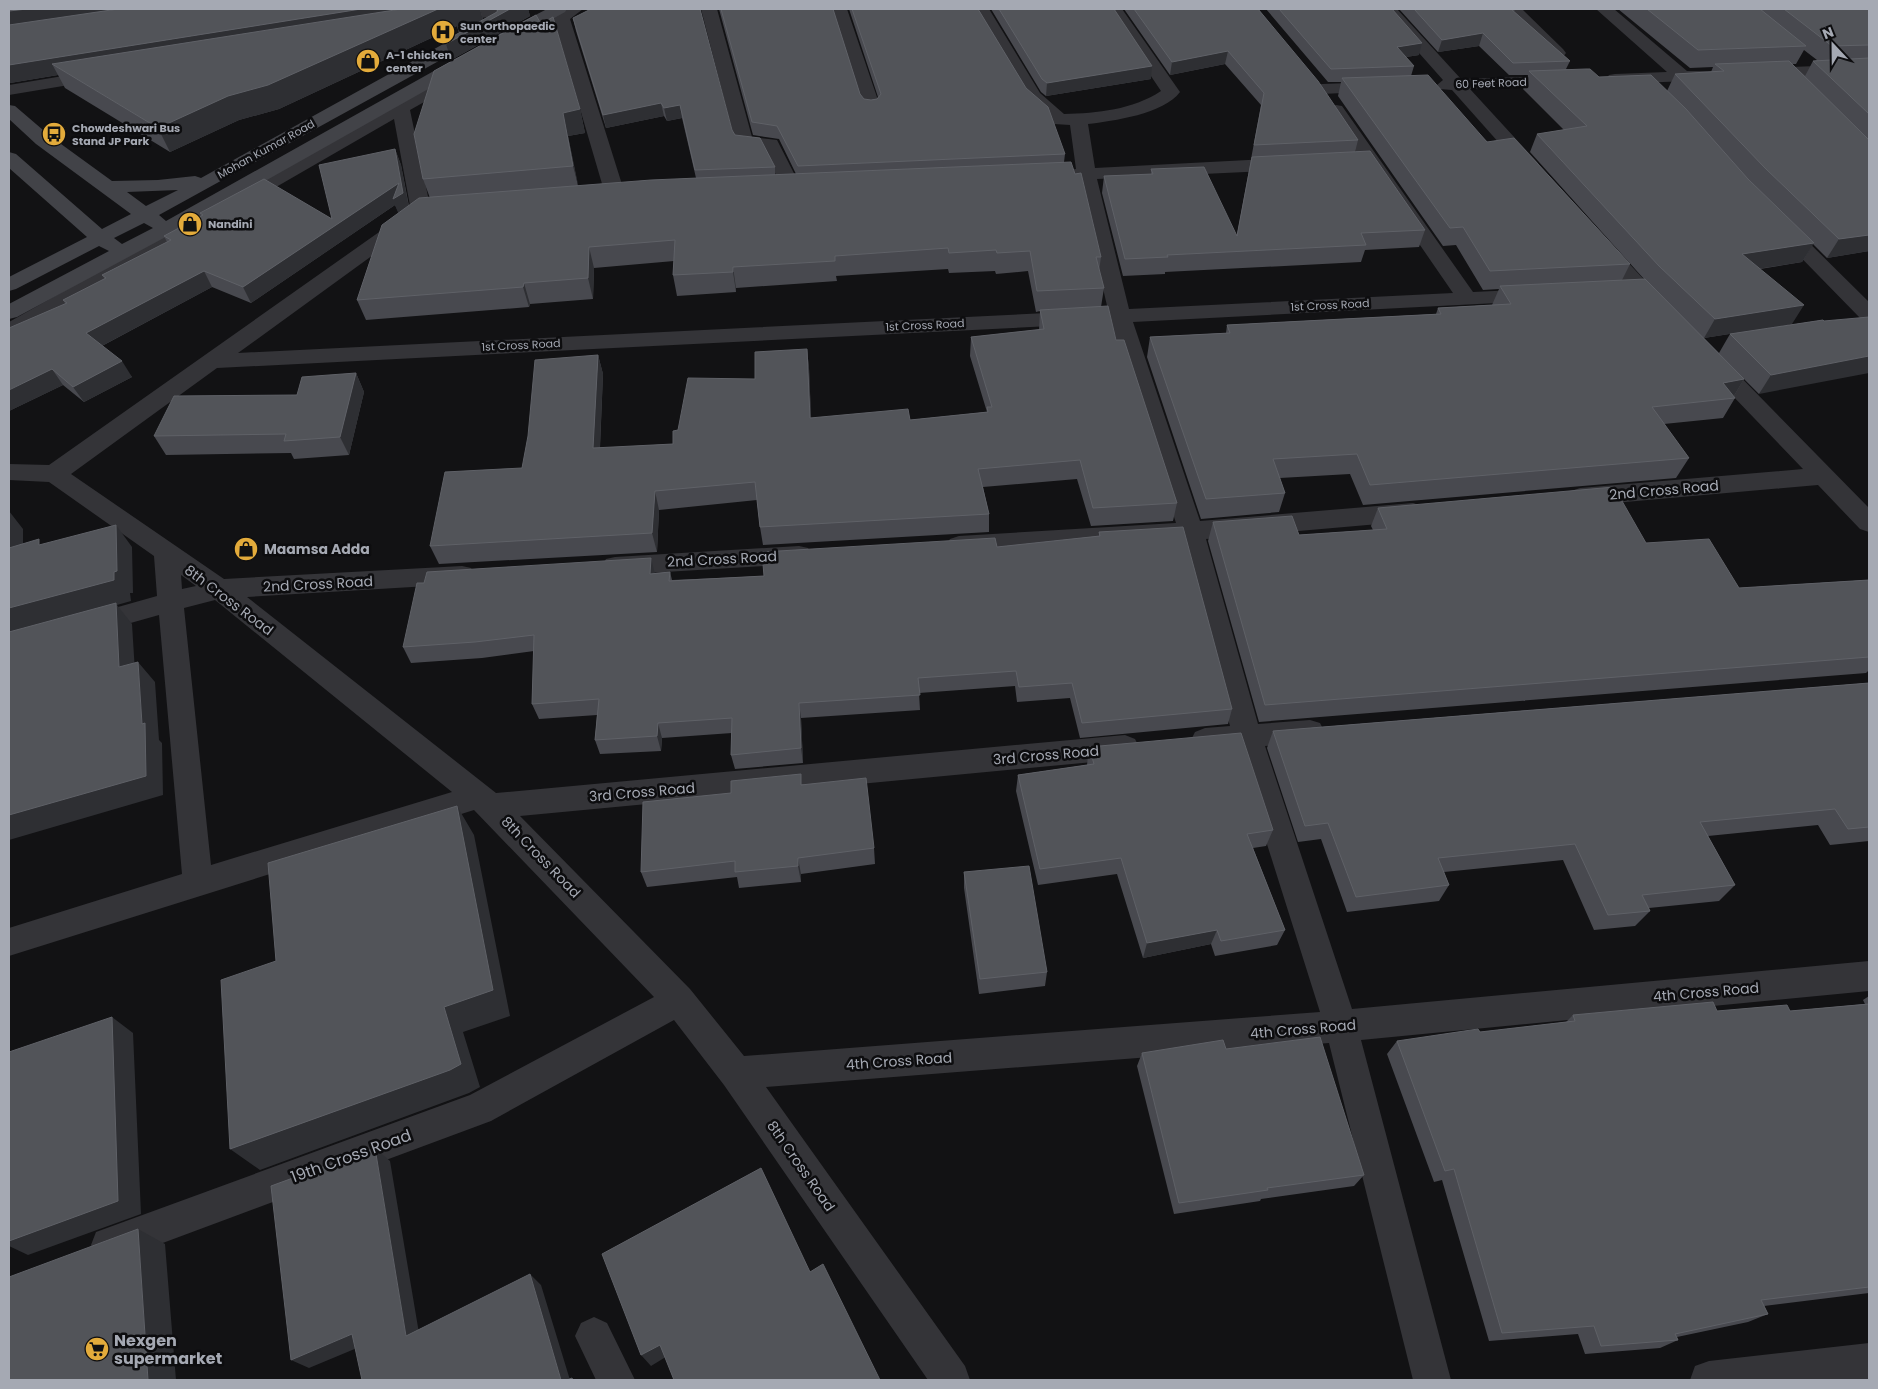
<svg xmlns="http://www.w3.org/2000/svg" width="1878" height="1389" viewBox="0 0 1878 1389" font-family="Poppins,sans-serif">
<style>
.lines{fill:none;stroke-linecap:round;stroke-linejoin:round}
.street{fill:#343438;fill-rule:evenodd}
.secondary{fill:#424348;fill-rule:evenodd}
.wall{fill:#48494f;fill-rule:evenodd}
.shaded-wall{fill:#2e2f33}
.building{fill:#525459;stroke:#5f6167}
.labels{text-anchor:middle;dominant-baseline:central;stroke-width:5;stroke-linejoin:round;paint-order:stroke}
.far-poi-label{font-size:11px;font-weight:bold;fill:#a5a9b3;stroke:#0d0d0f;text-anchor:start}
.far-street-label{font-size:11px;fill:#a5a9b3;stroke:#0d0d0f}
.street-label{font-size:14px;fill:#a5a9b3;stroke:#0d0d0f}
.poi-label{font-size:14px;font-weight:bold;fill:#a5a9b3;stroke:#0d0d0f;text-anchor:start}
.near-street-label{font-size:16px;fill:#a5a9b3;stroke:#0d0d0f}
.near-poi-label{font-size:16px;font-weight:bold;fill:#a5a9b3;stroke:#0d0d0f;text-anchor:start}
</style>
<rect width="100%" height="100%" fill="#121214"/>
<g class="lines">
<path class="street" d="M477 9H514L512 12 506 14 445 24 439 23 437 19 439 15Z
M564 9H583L570 19 625 194 622 198 615 200 608 198 605 194 556 27C544 34 529 47 515 44L513 40 515 36Z
M701 9H717L752 137 777 140 801 187 798 191 791 193 784 191 763 149 737 146 735 142Z
M831 9H847L880 106 877 110 871 111 865 110 862 106Z
M973 9H989L1040 93 1064 114C1098 113 1132 110 1161 91L1106 9H1122L1180 92C1164 114 1113 121 1088 124L1095 168 1287 158 1294 160 1296 164 1294 168 1287 170 1097 179 1129 309 1453 293 1327 110 1330 106 1336 105 1342 106 1473 292 1534 289 1541 290 1545 295 1541 300 1534 301 1133 322 1200 521 1413 503 1422 506 1425 512 1422 518 1413 521 1206 539 1258 724 1310 720 1320 723 1324 731 1320 739 1310 742 1265 746 1352 1009 1869 961V991L1361 1040 1451 1380H1413L1329 1043 766 1087 965 1366 970 1380H928L724 1085 674 1020 491 1121 109 1263 96 1258 91 1245 96 1232 470 1095 654 997 474 810 9 956V928L182 874 159 615 88 635 79 632 75 625 79 618 157 596 154 556 49 482 9 480V464L49 465 399 218 406 216 413 218 416 222 413 226 238 353 1108 310 1078 180 1045 182 1038 180 1035 176 1038 172 1076 169 1070 125 1054 124 1027 100ZM1111 323 1176 523 959 536 950 539 946 545 950 551 959 554 1181 541 1230 726 1205 728 1195 732 1191 740 1195 748 1205 752 1237 749 1320 1012 744 1056 690 989 520 816 1125 759 1135 755 1139 747 1135 739 1125 735 496 793 247 597 462 584 471 582 475 575 471 568 462 566 224 579 71 474 217 368ZM181 575 196 586 182 589ZM215 600 452 792 211 865 184 608Z
M1380 9H1397L1461 79 1562 76 1568 77 1571 81 1568 85 1562 86 1470 89 1538 163 1540 167 1538 171 1531 173 1524 171 1452 90 1440 89 1437 85 1443 80Z
M1505 9H1522L1563 49 1566 53 1563 57 1557 58 1551 57Z
M1596 9H1614L1687 71H1718L1721 75 1718 79 1712 80 1615 84 1609 83 1606 79 1609 75 1615 74 1667 72Z
M1869 64V74L1763 78 1757 77 1754 73 1757 69 1763 68Z
M99 70 105 71 108 75 105 79 9 95V85Z
M457 71 463 72 466 76 463 80 410 110 431 211 428 215 421 217 414 215 411 211 394 119 245 205 238 207 231 205 228 201 231 197 451 72Z
M1378 82 1384 83 1387 87 1384 91 1322 94 1316 93 1313 89 1316 85 1322 84Z
M199 217 206 219 209 223 206 227 17 336 9 338V322L192 219Z
M1782 221 1789 223 1869 302V321L1861 319 1775 231 1772 227 1775 223Z
M1601 239 1608 241 1664 301 1668 306 1664 311 1657 313 1650 311 1594 249 1591 245 1594 241Z
M1712 354 1720 356 1869 508V532L1860 529 1818 485 1580 506 1571 503 1568 497 1571 491 1580 488 1803 469 1704 366 1701 361 1704 356Z
M799 546 808 548 812 555 808 562 799 564 615 575 606 573 602 566 606 559 615 557Z
M594 1317 607 1323 635 1380H596L575 1336 581 1323Z
M1869 1343V1380H1690L1695 1366 1709 1361Z"/>
<path class="secondary" d="M547 9H567L565 12 511 42H499L497 38 499 34Z
M480 26 486 27 488 31 486 35 159 215 166 221 457 58 463 57 469 58 472 62 469 66 173 233 17 317 9 319V304L109 251 99 246 16 289 9 291V277L87 237 9 168V152L16 154 102 229 131 214 36 144 9 119V105L15 106 50 136 112 181 158 180 195 176 201 178 474 27ZM178 190 146 206 127 192ZM144 223 153 228 122 244 114 238Z"/>
</g>
<path class="wall" d="M9 9H480L483 20 497 12 496 9H528L530 16 451 60 459 33 457 26 279 109 239 120 170 152 65 88 58 75 10 83Z
M719 9H833L860 94 864 99 871 100 877 99 878 97 849 9H978L1065 154 1064 162 1101 257 1099 271 1104 288 1101 307 1116 340 1177 503 1173 521 1091 526 1077 479 983 487 989 514V532L763 545 760 527 757 500 659 510 657 552 439 564 430 546 522 468 598 355 603 374 600 448 673 444 678 430 755 379 807 349 809 368 811 418 910 420 987 412 970 356 971 337 1039 330 1040 311 1036 312 1028 271 996 274 995 271 949 273 948 269 836 276 837 281 736 288V292L677 296 673 275 674 261 594 268 593 299 530 304 529 307 366 320 357 300 399 213 395 205 251 303 212 287 102 346 132 377 84 402 63 385 9 411 65 303 63 300 105 279 102 275 167 242 164 236 201 216 200 213 332 219 395 149 401 165 409 206 430 198 423 179 580 109 585 133 568 136 578 186 696 178 682 118 667 121 664 116 606 128 576 31 573 18 732 130 735 135 775 167V175L796 174 779 139 753 135Z
M991 9H1114L1151 79 1046 96 1041 92Z
M1124 9H1258L1358 140 1355 152 1425 230 1419 247 1365 250 1361 262 1165 272V274L1123 276 1102 193 1104 176 1151 174V169L1237 235 1261 105 1225 64 1170 75Z
M1266 9H1392L1419 55 1406 57 1414 66 1411 76 1630 264 1622 280 1644 279 1530 152 1537 134 1564 130 1523 89 1528 75H1509L1479 46 1438 52 1399 9H1515L1514 12 1570 61 1566 69 1599 77 1667 91 1675 74 1711 72 1713 67 1690 68 1618 9H1869V251L1827 258 1813 244 1802 262 1760 269 1792 324 1704 338 1719 353 1730 334 1823 320 1759 394 1744 379 1734 396 1735 398 1723 418 1664 424 1689 458 1676 478 1363 505 1350 474 1280 478 1285 493 1279 512 1201 519 1147 357 1150 337 1226 333 1227 325 1436 314 1438 308 1492 305 1499 289 1483 290 1456 245 1443 246 1338 96 1341 82H1328ZM1804 50 1817 60 1813 61 1805 76 1792 64H1796Z
M356 373 364 392 349 455 294 459 291 453 166 455 154 436 297 395Z
M1378 508 1646 543 1739 588 1869 580V670L1866 673 1259 722 1208 541 1213 522 1299 535 1373 530 1371 526Z
M1099 532 1232 709 1228 724 1080 738 1070 698 1017 702 1015 686 919 693 920 710 801 718 803 763 735 769 731 755 732 733 662 738 661 751 600 754 595 740 597 715 539 719 532 704 534 651 482 658 411 663 403 647 655 573 670 572 672 580 764 576 997 547 1099 536Z
M1869 683V841L1830 845 1818 825 1708 836 1735 885 1719 901 1649 908 1650 911 1635 926 1594 930 1563 860 1444 872 1449 885 1439 901 1347 912 1321 839 1298 842 1267 748 1273 731Z
M1089 747 1273 830 1266 846 1253 848 1285 930 1277 945 1215 956 1211 944 1143 958 1117 874 1038 885 1016 791 1018 775 1087 765Z
M803 784 874 848 875 864 801 874V882L739 888 737 877 647 887 641 872 731 793Z
M964 872 1047 972 1045 986 979 994 964 888Z
M1869 996V1293L1764 1306 1768 1314 1748 1322 1677 1337 1678 1340 1660 1348 1585 1354 1578 1334 1489 1341 1442 1180 1434 1182 1387 1054 1397 1041 1480 1032 1566 1022 1573 1015 1717 1011H1790L1865 1004 1863 1000Z
M1226 1049 1364 1175 1354 1186 1261 1199 1260 1201 1174 1214 1137 1066 1142 1053Z"/>
<path class="shaded-wall" d="M27 9H144L9 29V11Z
M361 9H480L483 20 459 33 457 26 279 109 239 120 170 152 158 128 52 64 58 75 10 83 9 80V65Z
M510 9H528L530 16 451 60 446 44Z
M1483 33 1479 46 1438 52 1442 40Z
M1422 43 1419 55 1393 59 1397 47Z
M1228 51 1225 64 1170 75 1172 62Z
M1152 66 1151 79 1046 96 1047 83Z
M661 103 664 116 606 128 603 115Z
M680 105 682 118 667 121 664 108Z
M580 109 585 133 568 136 579 189 573 166 563 113Z
M395 149 401 165 409 208 399 215 395 205 251 303 243 287 399 183Z
M1869 235V251L1827 258 1839 239Z
M1814 243 1802 262 1731 273 1742 254Z
M589 247 594 268 593 299 588 278Z
M733 267 736 288V292L733 272Z
M204 271 212 287 96 349 86 333Z
M524 283 530 304 529 307 523 287Z
M1804 305 1792 324 1704 338 1715 319Z
M807 349 809 368 812 437 810 418Z
M598 355 603 374 599 467 593 448Z
M1869 356V373L1759 394 1771 375Z
M122 361 132 377 84 402 73 387Z
M52 369 63 385 9 411V390Z
M356 373 364 392 349 455 340 437Z
M1744 379 1732 399 1723 383Z
M655 491 659 510 657 552 652 533Z
M9 511 23 529V570L9 554Z
M116 525 132 547 133 593H130L131 601 117 605 132 624 136 688 9 634V608L114 572Z
M651 558 655 574H650Z
M138 662 155 682 159 740 162 743 163 795 9 840V815L142 724Z
M799 703 801 718 803 763 801 748Z
M658 723 662 738 661 751 657 736Z
M457 806 474 835 510 1016 463 1032 480 1087 469 1093 260 1170 230 1149 444 1007Z
M798 858 801 874V882L798 866Z
M1217 930 1211 944 1143 958 1147 943Z
M112 1017 133 1033 141 1214 28 1255 9 1246V1241Z
M375 1148 390 1161 421 1345 406 1336Z
M138 1229 165 1244 176 1380H148Z
M530 1274 541 1285 570 1380H561Z
M352 1334 369 1343 309 1368 291 1360Z
M660 1345 669 1355 651 1366 641 1355Z"/>
<path class="building" d="M9 9H27L9 11Z
M118 9H361L9 65V25Z
M401 9H438L268 85 228 96 158 128 52 64Z
M498 9H510L446 44 448 39 497 12Z
M591 9H700L732 130 735 135 760 138 775 167 695 170 680 105 664 108 661 103 603 115 573 18Z
M721 9H833L860 94 864 99 871 100 877 99 881 94 852 9H978L1026 88 1048 107 1065 154 798 166 777 126 752 122Z
M999 9H1114L1152 66 1047 83 1042 79Z
M1134 9H1258L1318 81 1358 140 1254 145 1264 93 1228 51 1172 62Z
M1279 9H1392L1422 43 1397 47 1414 66 1331 69Z
M1414 9H1511L1570 61 1513 63 1483 33 1442 40Z
M1647 9H1760L1806 46 1698 50Z
M1784 9H1869V45L1832 46Z
M536 15 541 24 553 17 580 109 563 113 573 166 423 179 414 134 434 71Z
M1869 58V114L1813 61Z
M1789 61 1869 140V235L1839 239 1765 168 1675 74 1724 71 1715 64Z
M1586 69H1590L1599 77 1651 75 1686 109 1748 179 1814 243 1742 254 1804 305 1715 319 1659 266 1537 134 1587 126 1529 71Z
M1428 75 1487 142 1514 138 1630 264 1490 271 1463 227 1450 228 1342 78Z
M395 149 403 193 393 199 399 183 243 287 204 271 86 333 122 361 73 387 52 369 9 390V328L67 303 63 300 106 278 102 275 171 240 164 236 203 215 200 213 264 179 332 219 319 165Z
M1370 151 1425 230 1361 233 1366 245 1167 255 1168 257 1125 259 1104 176 1153 174 1151 169 1204 167 1237 236 1252 157Z
M1071 162 1075 174 1081 173 1101 257H1096L1104 288 1037 291 1030 251 997 253 996 250 949 253 948 248 835 256V261L733 267V272L673 275 675 240 589 247 588 278 524 283 523 287 357 300 382 225 419 198 651 180Z
M1645 279 1744 379 1723 383 1735 398 1652 407 1689 458 1370 485 1357 454 1273 459 1285 493 1206 499 1150 337 1230 333 1227 325 1441 314 1438 308 1511 304 1500 286Z
M1108 306 1116 340H1124L1177 503 1093 508 1080 460 978 469 989 514 760 527 755 482 655 491 652 533 430 546 445 472 522 468 528 436 535 360 598 355 593 448 673 444V431L678 430 688 378 755 379V352L807 349 810 418 908 409 910 420 988 412 987 407H992L971 337 1044 329 1040 310Z
M1869 317V356L1771 375 1730 334 1823 320 1824 321Z
M356 373 340 437 284 441 286 434 154 436 174 396 297 395 302 377Z
M1614 487 1646 543 1709 539 1739 588 1869 580V657L1265 705 1213 522 1292 516 1299 535 1387 529 1378 508Z
M116 525 117 571 114 572V580L9 608V548L39 539V545Z
M1183 527 1232 709 1082 723 1072 683 1019 687 1016 671 918 678 920 695 799 703 801 748 731 755 732 718 658 723 657 736 595 740 599 699 532 704 534 635 475 642 403 647 417 583H424L427 572 651 558 650 574 670 572 669 581 764 576 762 552 995 538 997 547 1100 536 1099 532Z
M116 603 119 667 138 662 142 724 145 723 146 776 9 815V632Z
M1869 683V827L1848 829 1835 809 1700 822 1735 885 1642 895 1650 911 1608 915 1575 844 1438 858 1449 885 1356 897 1328 823 1305 826 1273 731Z
M1241 733 1273 830 1247 834 1285 930 1221 941 1217 930 1147 943 1121 858 1040 869 1018 775 1094 764 1089 747Z
M801 774V785L866 778 874 848 798 858V866L735 872V861L641 872 643 802 731 793V781Z
M457 806 493 990 444 1007 461 1064 450 1070 230 1149 221 980 276 961 268 863Z
M1029 866 1047 972 980 979 964 872Z
M1713 1002 1717 1011 1787 1005 1790 1011 1869 1004V1287L1761 1300 1768 1314 1675 1334 1678 1340 1601 1346 1594 1326 1502 1333 1454 1169 1445 1171 1397 1041 1478 1029 1480 1032 1575 1021 1573 1015Z
M112 1017 118 1201 9 1241V1052Z
M1320 1037 1364 1175 1267 1188 1268 1190 1179 1203 1142 1053 1223 1040 1226 1049Z
M375 1148 406 1336 530 1274 561 1380H362L352 1334 291 1360 271 1186Z
M761 1168 810 1272 823 1264 880 1380H674L660 1345 641 1355 602 1254Z
M138 1229 148 1380H9V1277Z
M572 1378 573 1380H567Z"/>
<defs>
<g id="hospital-disc" transform="scale(1.25)"><circle r="9.5" fill="#e3ab3b" stroke="#0d0d0f"/><path d="M-5-5h3v3.5h4V-5h3V5h-3V1.5h-4V5h-3Z" fill="#111"/></g>
<g id="shop-disc" transform="scale(1.25)"><circle r="9.5" fill="#e3ab3b" stroke="#0d0d0f"/><path d="M-5-2.5h2.3a2.7 3.5 0 0 1 5.4 0H5L5.5 6h-11ZM-1.5-2.5h3a1.5 2.3 0 0 0-3 0Z" fill="#111"/></g>
<g id="bus-disc" transform="scale(1.25)"><circle r="9.5" fill="#e3ab3b" stroke="#0d0d0f"/><path d="M-5-6H5V4H4V6H2V4H-2V6H-4V4H-5ZM-3.5-4V0h7V-4ZM-3.5 1.2v1.5H-2V1.2ZM2 1.2v1.5H3.5V1.2Z" fill="#111"/></g>
<g id="supermarket-disc" transform="scale(1.25)"><circle r="9.5" fill="#e3ab3b" stroke="#0d0d0f"/><path d="M-6-5.5h2.5l.6 2H6L4.5 2H-2.5L-4.4-4H-6ZM-1.5 3.2a1.3 1.3 0 1 0 .1 0ZM3 3.2a1.3 1.3 0 1 0 .1 0Z" fill="#111"/></g>
</defs>
<g fill-rule="evenodd">
<use href="#hospital-disc" x="443" y="32"/>
<use href="#shop-disc" x="368" y="61"/>
<use href="#bus-disc" x="54" y="134"/>
<use href="#shop-disc" x="190" y="224"/>
<use href="#shop-disc" x="246" y="549"/>
<use href="#supermarket-disc" x="97" y="1349"/>
</g>
<g class="labels">
<g class="far-poi-label">
<text x="460" y="26">Sun Orthopaedic<tspan x="460" dy="13">center</tspan></text>
<text x="386" y="55">A-1 chicken<tspan x="386" dy="13">center</tspan></text>
<text x="72" y="128">Chowdeshwari Bus<tspan x="72" dy="13">Stand JP Park</tspan></text>
<text x="208" y="224">Nandini</text>
</g>
<g class="far-street-label">
<text transform="translate(1491 83) rotate(-2)">60 Feet Road</text>
<text transform="translate(266 149) rotate(-29)">Mohan Kumar Road</text>
<text transform="translate(1330 305) rotate(-3)">1st Cross Road</text>
<text transform="translate(925 325) rotate(-3)">1st Cross Road</text>
<text transform="translate(521 345) rotate(-3)">1st Cross Road</text>
</g>
<g class="street-label">
<text transform="translate(1664 490) rotate(-5)">2nd Cross Road</text>
<text transform="translate(722 559) rotate(-3)">2nd Cross Road</text>
<text transform="translate(318 584) rotate(-3)">2nd Cross Road</text>
<text transform="translate(229 600) rotate(37)">8th Cross Road</text>
<text transform="translate(1046 755) rotate(-5)">3rd Cross Road</text>
<text transform="translate(642 792) rotate(-5)">3rd Cross Road</text>
<text transform="translate(541 857) rotate(46)">8th Cross Road</text>
<text transform="translate(1706 992) rotate(-5)">4th Cross Road</text>
<text transform="translate(1303 1029) rotate(-5)">4th Cross Road</text>
<text transform="translate(899 1061) rotate(-4)">4th Cross Road</text>
<text transform="translate(801 1166) rotate(55)">8th Cross Road</text>
</g>
<g class="poi-label">
<text x="264" y="549">Maamsa Adda</text>
</g>
<g class="near-street-label">
<text transform="translate(351 1156) rotate(-20)">19th Cross Road</text>
</g>
<g class="near-poi-label">
<text x="114" y="1340">Nexgen<tspan x="114" dy="18">supermarket</tspan></text>
</g>
</g>
<rect width="1878" height="1389" fill="none" stroke="#a5a9b3" stroke-width="20"/>
<g transform="translate(1833 45) rotate(338)" stroke="#0d0d0f" stroke-width="4" paint-order="stroke">
<path d="M0-4L9 19L0 12L-9 19Z" fill="#a5a9b3"/>
<text y="-8" font-size="14" font-weight="bold" text-anchor="middle" fill="#a5a9b3">N</text>
</g>
</svg>
